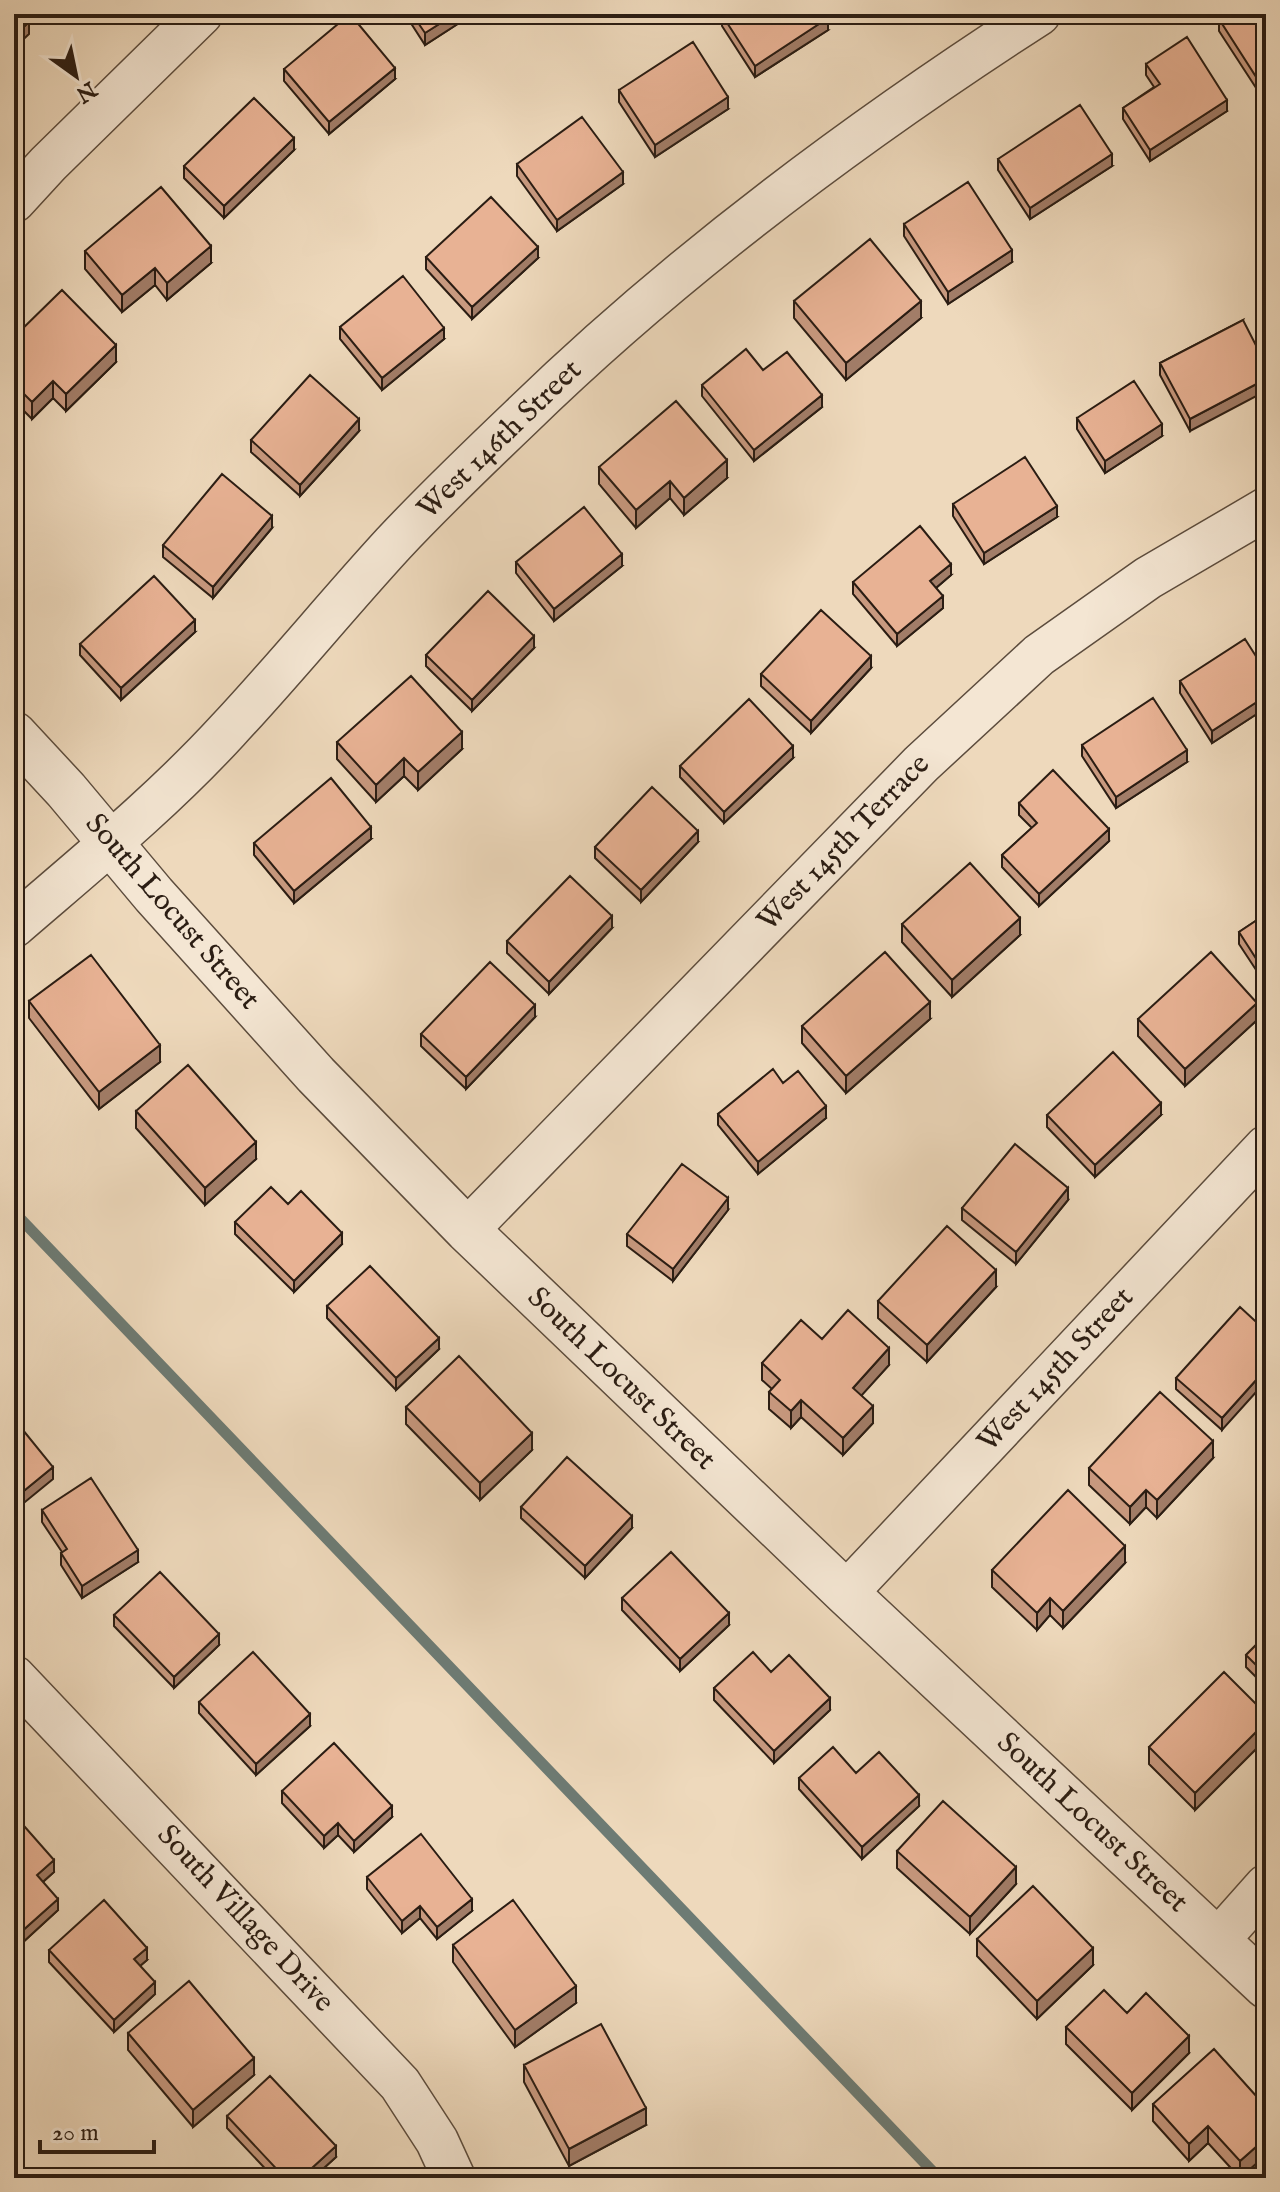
<svg xmlns="http://www.w3.org/2000/svg" width="1280" height="2192" viewBox="0 0 1280 2192" font-family="'IM FELL English',serif">
<style>
.lines{fill:none;stroke-linecap:round;stroke-linejoin:round}
.stream{stroke:#6d7b74;stroke-width:11}
.minor-casing{stroke:#5c4c3d;stroke-width:45}
.tertiary-casing{stroke:#5c4c3d;stroke-width:47}
.minor{stroke:#f4e6d3;stroke-width:42}
.tertiary{stroke:#f4e6d3;stroke-width:44}
.wall{fill:#c8997f;stroke:#2b1d13;stroke-width:2}
.shaded-wall{fill:#a27d68;stroke:#2b1d13;stroke-width:2}
.building{fill:#e8b294;stroke:#2b1d13;stroke-width:2}
.labels{text-anchor:middle;dominant-baseline:central;stroke-width:7;stroke-linejoin:round;paint-order:stroke}
.street-label{font-size:30px;fill:#2b1d13;stroke:#f4e6d3}
</style>
<rect width="100%" height="100%" fill="#eed9bc"/>
<filter id="stains"><feTurbulence type="fractalNoise" baseFrequency=".0025" numOctaves="4"/><feColorMatrix values="0 0 0 0 .2 0 0 0 0 .09 0 0 0 0 .02 0 0 0 .5 -.17"/></filter>
<radialGradient id="worn" r=".72"><stop offset=".6" stop-color="#630" stop-opacity="0"/><stop offset="1" stop-color="#630" stop-opacity=".3"/></radialGradient>
<g class="lines">
<path class="stream" d="M14 1212 939 2178"/>
<g class="minor-casing">
<path id="minor" d="M14 201 48 164 201 14
M14 926C87 863 163 801 228 730 285 669 337 605 393 544 434 500 478 458 521 417 678 264 856 132 1039 14
M467 1230 921 764 1039 655 1148 578 1266 509
M846 1593 1266 1147
M14 1677 400 2084 437 2141 454 2178
M1218 1940 1266 1886"/>
</g>
<g class="tertiary-casing">
<path id="tertiary" d="M14 734 66 790 154 895 316 1075 467 1230 846 1593 1266 1986"/>
</g>
<use href="#minor" class="minor"/>
<use href="#tertiary" class="tertiary"/>
</g>
<path class="wall" d="M405 14H473L425 45Z
M1266 14V91L1260 94 1219 31V19Z
M722 15 828 30 755 77 722 26Z
M1146 64 1227 111 1150 161 1123 119V108L1154 87 1146 75Z
M284 69 395 79 329 134 284 81Z
M619 90 728 109 655 157 619 102Z
M294 150 224 218 184 178V166Z
M998 159 1112 166 1030 219 998 170Z
M517 164 623 184 557 231 517 176Z
M904 224 1012 262 948 304 904 236Z
M85 251 211 263 167 300 155 285 122 312 85 269Z
M426 257 538 258 472 319 426 269Z
M794 301 921 318 846 380 794 318Z
M1243 320 1190 431 1160 375V363Z
M340 327 444 339 382 390 340 339Z
M14 337 116 362 66 411 53 398 32 419 14 401Z
M763 370 822 407 754 461 702 396V385Z
M1077 418 1162 436 1105 473 1077 429Z
M359 431 300 496 251 452V440Z
M599 467 727 478 684 515 670 498 636 528 599 484Z
M953 504 1057 517 984 564 953 516Z
M272 528 213 598 163 557V545Z
M516 562 622 566 554 621 516 573Z
M951 575 936 588 943 608 897 646 853 594V582Z
M195 632 121 700 80 655V644Z
M534 648 472 711 426 666V655Z
M871 668 811 733 761 686V674Z
M1266 672V708L1212 743 1180 693V681Z
M337 742 462 749 418 790 404 776 376 802 337 759Z
M1082 745 1187 762 1116 808 1082 756Z
M793 758 724 823 680 777V766Z
M1019 803 1109 841 1039 906 1002 867V855L1032 828 1019 815Z
M371 839 294 903 254 855V843Z
M698 842 641 902 595 858V847Z
M1266 914V985L1239 944V932Z
M902 924 1020 935 952 997 902 942Z
M612 928 549 994 507 953V941Z
M29 1001 160 1062 99 1109 29 1018Z
M535 1017 466 1089 421 1046V1034Z
M930 1019 846 1093 802 1043V1026Z
M1138 1019 1257 1020 1185 1086 1138 1036Z
M783 1083 826 1118 758 1174 718 1125V1114Z
M136 1111 256 1159 205 1205 136 1128Z
M1047 1115H1161L1095 1177 1047 1127Z
M1068 1200 1016 1264 962 1220V1208Z
M288 1204 342 1244 294 1292 235 1234V1222Z
M728 1210 673 1281 627 1246V1234Z
M1266 1280V1303L1260 1297V1285Z
M996 1287 927 1362 878 1318V1301Z
M327 1306 439 1349 396 1390 327 1318Z
M1266 1331 1222 1430 1176 1389V1378Z
M822 1339 889 1365 861 1395 873 1423 843 1455 801 1417 791 1428 769 1409V1392L772 1389 762 1380V1363Z
M406 1407 532 1450 480 1500 406 1424Z
M1213 1458 1157 1518 1146 1507 1130 1524 1089 1485V1468Z
M521 1507 632 1528 585 1578 521 1518Z
M42 1510 138 1562 82 1598 61 1565V1553L62 1552 42 1522Z
M1125 1563 1063 1628 1050 1615 1037 1630 992 1587V1570Z
M622 1598 729 1625 680 1671 622 1610Z
M114 1615 219 1645 174 1688 114 1626Z
M1266 1635V1687L1246 1667V1655Z
M771 1672 830 1710 774 1763 714 1700V1688Z
M199 1702 310 1726 256 1775 199 1713Z
M1266 1714V1739L1195 1810 1149 1764V1747Z
M856 1773 919 1806 862 1859 799 1789V1778Z
M282 1791 392 1817 354 1852 338 1835 324 1848 282 1803Z
M14 1820 54 1872 43 1882 58 1910 21 1944 14 1937Z
M897 1851 1016 1884 970 1934 897 1868Z
M367 1877 472 1911 437 1939 420 1918 402 1933 367 1889Z
M977 1939 1093 1965 1037 2019 977 1956Z
M453 1945 576 2003 515 2047 453 1962Z
M49 1950 147 1960 140 1966 155 1994 114 2032 49 1962Z
M1066 2027 1189 2053 1132 2110 1066 2044Z
M128 2033 254 2075 193 2127 128 2050Z
M524 2065 646 2125 569 2166 524 2082Z
M1153 2104 1266 2107V2155L1240 2178 1208 2143 1189 2161 1153 2121Z
M227 2116 336 2157 313 2178H274L227 2128Z"/>
<path class="shaded-wall" d="M455 14H473L425 45V33Z
M828 18V30L755 77V66Z
M29 22V34L14 48V36Z
M395 68V79L329 134V122Z
M1266 79V91L1260 94V83Z
M728 97V109L655 157V145Z
M1227 100V111L1150 161V150Z
M294 138V150L224 218V206Z
M1112 154V166L1030 219V208Z
M623 172V184L557 231V220Z
M211 246V263L167 300V283Z
M538 247V258L472 319V307Z
M1012 250V262L948 304V292Z
M155 268V285L122 312V295Z
M921 301V318L846 380V363Z
M444 328V339L382 390V378Z
M116 345V362L66 411V394Z
M1266 379V391L1190 431V419Z
M53 381V398L32 419V402Z
M822 395V407L754 461V450Z
M359 419V431L300 496V485Z
M1162 424V436L1105 473V461Z
M18 445V462L14 466V449Z
M727 460V478L684 515V498Z
M670 481V498L636 528V510Z
M1057 506V517L984 564V553Z
M272 516V528L213 598V587Z
M622 554V566L554 621V609Z
M951 564V575L930 593V581Z
M943 596V608L897 646V634Z
M195 620V632L121 700V688Z
M534 636V648L472 711V700Z
M871 656V668L811 733V721Z
M1266 696V708L1212 743V731Z
M462 732V749L418 790V772Z
M793 746V758L724 823V812Z
M1187 750V762L1116 808V797Z
M404 758V776L376 802V785Z
M371 827V839L294 903V891Z
M1109 829V841L1039 906V894Z
M698 831V842L641 902V890Z
M612 916V928L549 994V982Z
M1020 918V935L952 997V980Z
M930 1002V1019L846 1093V1076Z
M1257 1003V1020L1185 1086V1069Z
M535 1005V1017L466 1089V1077Z
M160 1045V1062L99 1109V1092Z
M1161 1103V1115L1095 1177V1165Z
M826 1106V1118L758 1174V1162Z
M256 1142V1159L205 1205V1188Z
M1068 1188V1200L1016 1264V1252Z
M728 1198V1210L673 1281V1269Z
M342 1233V1244L294 1292V1281Z
M996 1270V1287L927 1362V1345Z
M439 1338V1349L396 1390V1378Z
M889 1348V1365L853 1405V1388Z
M1266 1369V1381L1222 1430V1418Z
M801 1400V1417L791 1428V1411Z
M873 1406V1423L843 1455V1438Z
M532 1433V1450L480 1500V1483Z
M1213 1441V1458L1157 1518V1500Z
M53 1467V1479L14 1511V1499Z
M1146 1490V1507L1130 1524V1507Z
M632 1516V1528L585 1578V1566Z
M1125 1546V1563L1063 1628V1611Z
M138 1550V1562L82 1598V1586Z
M1050 1598V1615L1037 1630V1613Z
M729 1613V1625L680 1671V1659Z
M219 1634V1645L174 1688V1677Z
M830 1698V1710L774 1763V1751Z
M310 1714V1726L256 1775V1764Z
M1266 1722V1739L1195 1810V1793Z
M919 1795V1806L862 1859V1847Z
M392 1806V1817L354 1852V1841Z
M338 1823V1835L324 1848V1836Z
M54 1860V1872L37 1887V1875Z
M1016 1867V1884L970 1934V1917Z
M58 1899V1910L21 1944V1932Z
M472 1899V1911L437 1939V1927Z
M420 1906V1918L402 1933V1921Z
M147 1948V1960L134 1971V1959Z
M1093 1948V1965L1037 2019V2001Z
M155 1982V1994L114 2032V2020Z
M576 1986V2003L515 2047V2030Z
M1189 2036V2053L1132 2110V2093Z
M254 2058V2075L193 2127V2110Z
M646 2108V2125L569 2166V2149Z
M1208 2126V2143L1189 2161V2144Z
M1266 2138V2155L1240 2178V2161Z
M336 2146V2157L313 2178H301Z"/>
<path class="building" d="M14 14H21L29 22 14 36Z
M350 14 395 68 329 122 284 69Z
M412 14H455L425 33Z
M723 14H826L828 18 755 66 722 15Z
M1228 14H1266V79L1260 83 1219 19Z
M1187 37 1227 100 1150 150 1123 108 1160 84 1146 64Z
M693 42 728 97 655 145 619 90Z
M254 98 294 138 224 206 184 166Z
M1080 105 1112 154 1030 208 998 159Z
M582 117 623 172 557 220 517 164Z
M968 182 1012 250 948 292 904 224Z
M161 187 211 246 167 283 155 268 122 295 85 251Z
M491 197 538 247 472 307 426 257Z
M870 239 921 301 846 363 794 301Z
M403 276 444 328 382 378 340 327Z
M62 290 116 345 66 394 53 381 32 402 14 384V337Z
M1243 320 1266 365V379L1190 419 1160 363Z
M746 349 763 370 787 352 822 395 754 450 702 385Z
M310 375 359 419 300 485 251 440Z
M1134 381 1162 424 1105 461 1077 418Z
M676 401 727 460 684 498 670 481 636 510 599 467Z
M1025 457 1057 506 984 553 953 504Z
M222 474 272 516 213 587 163 545Z
M584 507 622 554 554 609 516 562Z
M920 526 951 564 930 581 943 596 897 634 853 582Z
M154 576 195 620 121 688 80 644Z
M488 591 534 636 472 700 426 655Z
M821 610 871 656 811 721 761 674Z
M1245 639 1266 672V696L1212 731 1180 681Z
M411 676 462 732 418 772 404 758 376 785 337 742Z
M1153 698 1187 750 1116 797 1082 745Z
M749 699 793 746 724 812 680 766Z
M1053 770 1109 829 1039 894 1002 855 1037 823 1019 803Z
M331 778 371 827 294 891 254 843Z
M652 787 698 831 641 890 595 847Z
M970 863 1020 918 952 980 902 924Z
M570 876 612 916 549 982 507 941Z
M1266 914V974L1239 932Z
M885 952 930 1002 846 1076 802 1026Z
M1211 952 1257 1003 1185 1069 1138 1019Z
M91 955 160 1045 99 1092 29 1001Z
M490 962 535 1005 466 1077 421 1034Z
M1113 1052 1161 1103 1095 1165 1047 1115Z
M188 1065 256 1142 205 1188 136 1111Z
M773 1069 783 1083 798 1071 826 1106 758 1162 718 1114Z
M1015 1144 1068 1188 1016 1252 962 1208Z
M682 1164 728 1198 673 1269 627 1234Z
M271 1187 288 1204 301 1191 342 1233 294 1281 235 1222Z
M947 1226 996 1270 927 1345 878 1301Z
M370 1266 439 1338 396 1378 327 1306Z
M1266 1280V1291L1260 1285Z
M1240 1307 1266 1331V1369L1222 1418 1176 1378Z
M848 1310 889 1348 853 1388 873 1406 843 1438 801 1400 791 1411 769 1392 780 1380 762 1363 801 1320 822 1339Z
M459 1356 532 1433 480 1483 406 1407Z
M1160 1392 1213 1441 1157 1500 1146 1490 1130 1507 1089 1468Z
M14 1419 53 1467 14 1499Z
M567 1457 632 1516 585 1566 521 1507Z
M91 1478 138 1550 82 1586 61 1553 67 1549 42 1510Z
M1068 1490 1125 1546 1063 1611 1050 1598 1037 1613 992 1570Z
M671 1552 729 1613 680 1659 622 1598Z
M160 1572 219 1634 174 1677 114 1615Z
M1266 1635V1675L1246 1655Z
M253 1652 310 1714 256 1764 199 1702Z
M753 1652 771 1672 789 1655 830 1698 774 1751 714 1688Z
M1224 1672 1266 1714V1722L1195 1793 1149 1747Z
M334 1743 392 1806 354 1841 338 1823 324 1836 282 1791Z
M833 1747 856 1773 879 1752 919 1795 862 1847 799 1778Z
M943 1801 1016 1867 970 1917 897 1851Z
M17 1818 54 1860 37 1875 58 1899 21 1932 14 1925V1820Z
M421 1834 472 1899 437 1927 420 1906 402 1921 367 1877Z
M1033 1886 1093 1948 1037 2001 977 1939Z
M104 1900 147 1948 134 1959 155 1982 114 2020 49 1950Z
M513 1900 576 1986 515 2030 453 1945Z
M189 1981 254 2058 193 2110 128 2033Z
M1104 1990 1127 2013 1146 1993 1189 2036 1132 2093 1066 2027Z
M601 2024 646 2108 569 2149 524 2065Z
M1214 2049 1266 2107V2138L1240 2161 1208 2126 1189 2144 1153 2104Z
M270 2076 336 2146 301 2178H285L227 2116Z"/>
<g class="labels">
<g class="street-label">
<text transform="translate(500 440) rotate(-44)">West 146th Street</text>
<text transform="translate(844 843) rotate(-46)">West 145th Terrace</text>
<text transform="translate(172 912) rotate(49)">South Locust Street</text>
<text transform="translate(1056 1370) rotate(-47)">West 145th Street</text>
<text transform="translate(621 1379) rotate(44)">South Locust Street</text>
<text transform="translate(1092 1823) rotate(43)">South Locust Street</text>
<text transform="translate(245 1919) rotate(47)">South Village Drive</text>
</g>
</g>
<rect width="1280" height="2192" fill="none" stroke="#eed9bc" stroke-width="48"/>
<rect x="16" y="16" width="1248" height="2160" fill="none" stroke="#2b1d13" stroke-width="4"/>
<rect x="24" y="24" width="1232" height="2144" fill="none" stroke="#2b1d13" stroke-width="2"/>
<g transform="translate(76 76) rotate(147)" stroke="#f4e6d3" stroke-width="6" paint-order="stroke">
<path d="M0-6L14 30L0 20L-14 30Z" fill="#2b1d13"/>
<text y="-12" font-size="22" font-weight="bold" text-anchor="middle" fill="#2b1d13">N</text>
</g>
<path d="M40 2140v12h114v-12" fill="none" stroke="#2b1d13" stroke-width="4"/>
<text x="52" y="2140" font-size="24" fill="#2b1d13" stroke="#f4e6d3" stroke-width="6" paint-order="stroke">20 m</text>
<rect width="100%" height="100%" filter="url(#stains)"/>
<rect width="100%" height="100%" fill="url(#worn)"/>
</svg>
